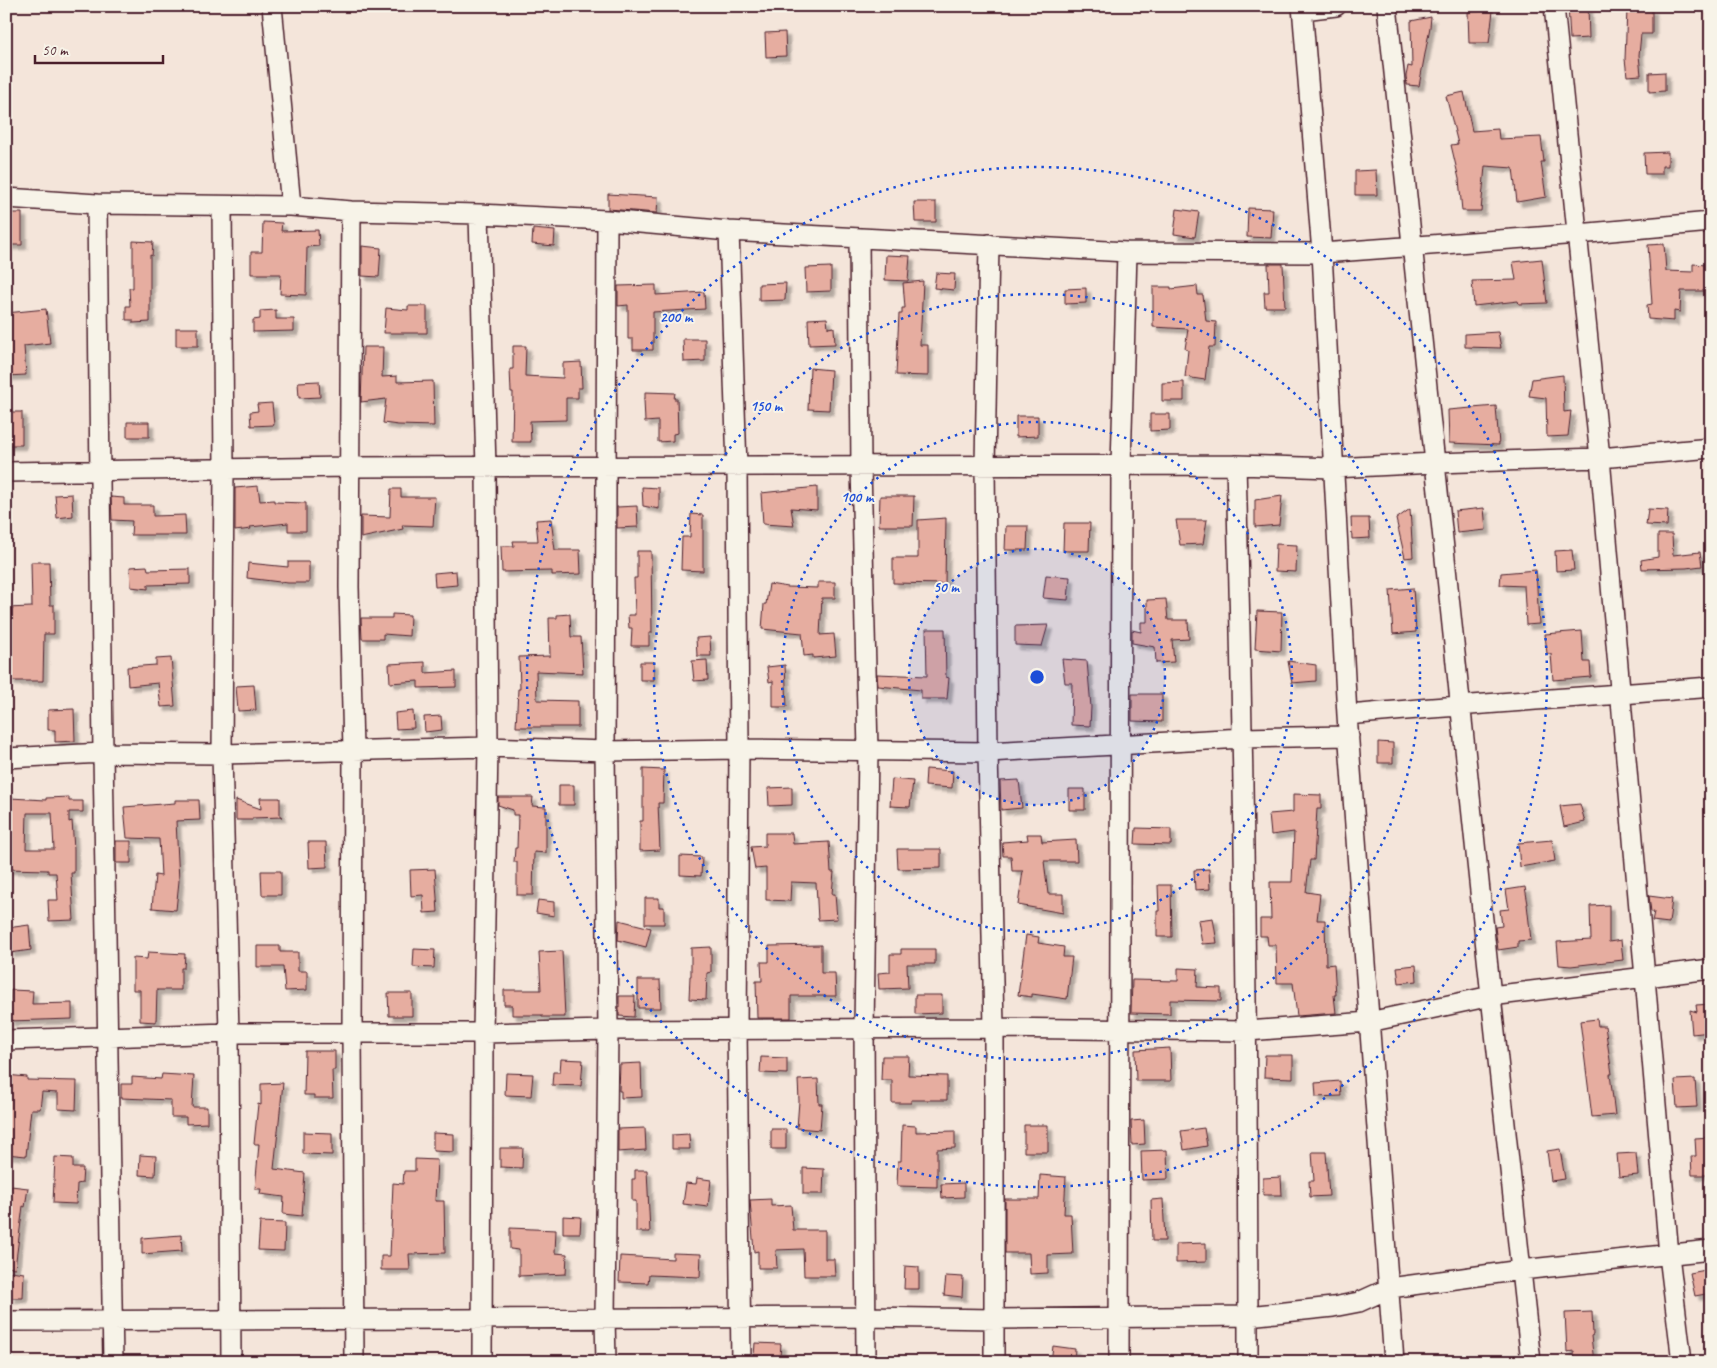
<svg xmlns="http://www.w3.org/2000/svg" width="1717" height="1368" viewBox="0 0 1717 1368" font-family="Caveat,sans-serif">
<style>
.building{fill:#e6ada0;stroke:#4a1f2b;fill-rule:evenodd;filter:url(#shadow)}
.lines{fill:none;stroke-linecap:round;stroke-linejoin:round}
.street-casing{stroke:#4a1f2b;stroke-width:22}
.street{stroke:#f7f3e8;stroke-width:19}
.ring{fill:none;stroke:#1d4ed8;stroke-width:2.5;stroke-dasharray:2.5 5}
.centre{fill:#1d4ed8;stroke:#f7f3e8;stroke-width:2.5}
.ring-label{font-size:15px;text-anchor:middle;font-weight:bold;fill:#1d4ed8;stroke:#f7f3e8;stroke-width:4;stroke-linejoin:round;paint-order:stroke}
</style>
<defs>
<filter id="shadow"><feDropShadow dx="4.5" dy="4.5" stdDeviation="1" flood-color="#0004"/></filter>
</defs>
<rect width="100%" height="100%" fill="#f4e5da"/>
<filter id="ink" filterUnits="userSpaceOnUse"><feTurbulence type="fractalNoise" baseFrequency=".02" numOctaves="2"/><feDisplacementMap in="SourceGraphic" scale="10" xChannelSelector="R" yChannelSelector="G"/><feConvolveMatrix kernelMatrix="1 2 1 2 8 2 1 2 1" color-interpolation-filters="sRGB"/></filter>
<g filter="url(#ink)">
<path class="building" d="M1568 6H1588L1589 38 1570 39Z
M1627 9H1652V34H1641L1639 55 1641 75 1627 76 1625 59Z
M1493 11 1489 43H1469L1468 12Z
M1431 17 1430 27 1419 86 1407 85 1406 76 1408 66 1412 67 1411 21Z
M785 32 786 56 766 57 765 33Z
M1665 72V91L1649 92V73Z
M1464 92 1472 131 1498 129 1499 139 1541 137 1544 162H1541L1546 197 1517 202 1513 168 1485 166 1481 211H1462L1459 179 1451 145 1458 144 1446 96Z
M1668 152V166H1662V174H1645L1644 153Z
M1376 170 1377 195H1355V171Z
M608 194 658 197 657 213 608 209Z
M914 202H936V222H915Z
M1248 208 1273 209 1271 238 1247 237Z
M1177 209 1199 212 1195 237 1174 234Z
M8 213H22V245H6Z
M263 222 282 223 281 231 318 230 319 246 307 247 306 295 280 294 281 274H251V252H262Z
M533 229 555 231 554 246 532 244Z
M133 241 153 242 152 256 150 255V322L133 323V320H126V306H130L129 288H133Z
M1664 244 1666 271 1693 272V264L1707 265V291H1681L1680 312 1674 311V321L1648 319 1647 305 1652 304 1648 245Z
M362 246 381 248 379 277 362 276Z
M886 255 910 256 908 281 885 280Z
M1542 259 1547 303 1519 304 1518 301 1474 306 1472 281 1516 280 1513 262Z
M1268 264H1283L1285 307H1265L1264 292H1269Z
M831 267V291L806 292 805 268Z
M936 273 955 274 954 290 934 288Z
M923 281 920 345H928V376L896 375 899 314H902V308H905L903 283Z
M786 283 785 300 759 301V284Z
M656 285V295L704 292 705 309 653 312V350H633V339H628V305L618 306V286Z
M1197 286 1198 295H1203L1206 321 1216 322 1215 347H1209L1205 380 1185 377 1188 350 1185 349 1188 329 1153 327V287H1171V289Z
M1086 288V303L1065 304V289Z
M408 306H427V333H384L386 308 408 310Z
M46 309 50 343 24 346 26 375 6 376V313Z
M276 310V319H294V331L253 332V320L260 319V311Z
M827 318 828 328 834 327 835 344 809 345 808 319Z
M176 328H198V346H176Z
M1498 332 1501 348 1465 347V334Z
M683 339H705V361L684 362Z
M513 346H526L525 376 563 378V363L581 362 582 388H578V398H566V420L530 421 531 442H512L513 392H511L510 369H513Z
M363 347H383L382 377 397 376V382L433 381 434 426 398 425 383 423 386 399 361 402Z
M810 368 831 370 829 410 808 409Z
M1563 375 1564 412 1571 411 1568 436 1547 437 1546 398 1529 396 1532 379Z
M319 381 320 397 299 398 298 382Z
M1184 382V401H1162V383Z
M645 392 675 393 674 399H677L678 433 673 434V441L658 442V421L645 422 644 399H645Z
M272 403 274 425 251 426 250 412 258 411 257 404Z
M1496 406 1499 445 1449 443 1448 410Z
M6 412H22V445H6Z
M1150 414H1170V430L1150 431Z
M1016 416H1038V436L1016 437Z
M127 422H149V437H127Z
M258 486 260 501 274 500V502L306 503V531H288V523L250 527 251 529 235 531V488Z
M642 487 659 488V509L643 506Z
M817 487V510L791 508 794 526 763 524 761 493Z
M391 489H401V497H435L433 526 402 525 403 529 361 538V516L390 517Z
M72 494 73 516 57 518 55 495Z
M880 496H914L913 526H879Z
M1282 496 1279 525 1255 527V500Z
M111 497 124 498V505H153V516L185 515 186 535H131L132 521 112 520Z
M637 506 638 527 617 528V507Z
M1484 508 1486 530 1457 533 1455 511Z
M1410 509 1413 557 1405 558 1396 519Z
M1648 509 1668 510 1667 526 1646 525Z
M691 514 703 515V571L681 570 682 537H690Z
M946 518 945 584 893 583V558H918V520Z
M1351 518H1369L1370 538 1352 539Z
M551 519 555 550H580L581 574 552 575V571L502 572 501 546H514L513 541H538L536 520Z
M1176 520H1207L1203 544 1180 545Z
M1064 523H1090L1089 551H1063Z
M1006 526H1028L1027 550H1005Z
M1658 534H1672L1673 555 1700 552 1702 566 1686 568 1642 569 1641 560 1658 557Z
M1276 544 1297 545 1296 572 1275 571Z
M1572 550 1574 570 1556 571 1555 551Z
M637 551H651L652 633H649V646H631L632 628H629L628 615H635L634 578H637Z
M31 562H49L50 605H54V634H44L43 681H10V633H6V608L32 607Z
M288 562H309V583H288L247 578 248 563 288 567Z
M147 566 148 570 190 569V584L148 585V589L131 587 130 567Z
M1536 570 1539 624 1526 625 1524 586 1500 585 1501 573Z
M456 571 457 585 435 587 434 573Z
M1046 575 1070 577 1068 600 1043 598Z
M818 582H835V598H822L820 635 834 634 836 656 813 658V655L804 656 802 633 762 629 764 604H766L769 584 788 587 818 588Z
M1413 588 1416 632 1393 634 1390 590Z
M1166 599 1168 620H1188L1189 639 1172 640 1174 662 1156 663 1155 647 1132 643V630L1141 632V622H1147V600Z
M1257 611 1282 612 1281 651 1255 649Z
M392 614 410 615 409 636 383 634V639H362L361 618H392Z
M570 614 571 637H581L583 673 536 671 537 700 578 701V727H516L518 689H520L519 657 550 656 549 618H557V615Z
M1048 625 1042 646 1015 645V626Z
M926 629H945L946 677 949 678 947 699H921V690L878 686 877 674 927 676Z
M1582 631 1584 662H1590L1591 677 1553 680 1551 654H1547L1545 634Z
M710 637 711 656H697L696 638Z
M171 658 175 706 161 707 158 683 128 686 127 667 156 665V659Z
M1062 659 1087 661 1091 707 1090 726 1071 725 1072 683H1065Z
M707 660 708 680 694 681 692 661Z
M1288 661 1316 665V681L1292 683Z
M425 662V673L456 671V687L418 688V681L390 683 389 664Z
M640 662H654V680H640Z
M785 665 787 707H773V681L769 682 767 667Z
M254 685 256 710 238 711 236 686Z
M1132 694H1162V722L1132 721Z
M74 709 75 741 55 742V730H48V710Z
M413 711 414 728 396 729 395 713Z
M441 716 442 730 425 732 424 717Z
M1378 742 1393 743V763H1378Z
M643 769 664 770 663 803H658L660 850 640 851V821H643Z
M926 769 953 771 952 788 925 786Z
M892 779 913 781 910 807 890 806Z
M1019 780 1022 808 1001 810 1000 781Z
M559 785H574V805H559Z
M792 787V805L769 806 768 788Z
M1069 789H1085V810H1069Z
M1293 794 1321 795V809H1317L1314 860H1310L1306 892 1320 894 1317 920H1325L1326 965 1334 964 1336 995H1334L1336 1013 1297 1016 1293 983H1277L1276 945H1268L1267 936H1260V919H1271L1270 882H1292L1294 832 1271 835 1269 814 1293 812Z
M69 797V801H83V812H69V822L72 821 74 849V873H71L74 920 49 921 48 900H58L56 873H48V870L6 869V820H9L10 798 46 800V798ZM27 813H52L54 849H26Z
M498 797H533L532 806 546 807V853L534 852 533 895H517V862H514L515 848H517L518 815H513V810L498 805Z
M260 798H280V816L282 817 252 818V820H236V800L261 809Z
M175 800H199L200 820 176 821 179 881 176 910 152 908 155 875 161 876 159 839 127 838 124 807 175 803Z
M1580 804 1585 822 1564 827 1560 806Z
M1136 828 1171 829V845L1135 844Z
M765 833H792L793 844 829 842 831 872H834L832 894H835L837 919 818 920 816 883 791 882 790 901 766 900V868L755 869 751 847 765 846Z
M1027 834H1041L1042 842 1076 840 1077 861H1044L1048 894H1063V913L1018 905 1023 871H1012L1011 856H1003L1002 842 1028 840Z
M1552 840 1555 861 1520 867 1518 843Z
M116 841H131V863H116Z
M308 842H326L327 867 309 868Z
M897 849H941V868L898 869Z
M680 856 702 857 701 876 680 875Z
M435 869 438 912 424 913 423 895 411 896 410 870Z
M1209 869 1210 889 1195 890 1194 870Z
M261 871H281V895H262Z
M1158 885H1171L1172 937H1157V911H1159Z
M1525 887 1528 904H1527L1531 940 1518 941V947L1498 950 1495 927 1502 926 1500 910 1509 909 1506 890Z
M1649 896 1672 899 1669 923 1652 921 1654 912H1651Z
M645 898H659V907H664V924H645Z
M538 900 554 902V916L536 913Z
M1609 905V942L1621 940 1623 960 1571 966 1559 965 1557 942 1591 940 1590 906Z
M1213 918 1217 943 1202 944 1198 920Z
M619 920 651 928 646 947 618 940Z
M29 925 31 950 10 953 7 928Z
M1026 935 1039 937 1038 943 1064 947 1063 957H1072L1067 999 1032 994V997L1018 995Z
M821 945V973H835L836 996H791V1018H757L756 981H762L761 962H769V946Z
M257 946H280V952H298V971H307V990L285 991 283 967H257Z
M711 947V972L707 973 706 1000 689 999 690 976H691V948Z
M414 949 435 950 434 968 413 967Z
M901 949H935V964H907L908 988 879 989 878 973 890 972V954H901Z
M562 951 565 1017H542V1015H512V1005H504V990H541L539 952Z
M148 952 185 954 184 968H181V990H157L156 1022 140 1021V990H133V958L147 959Z
M1416 965 1417 981 1399 983 1397 967Z
M1178 968 1198 969 1197 987 1221 988V1001L1170 1000V1014L1131 1013 1132 980 1178 981Z
M638 980H660L661 1008H638Z
M11 990 33 991 32 1004 72 1003V1019L9 1021Z
M388 993H412V1016H389Z
M915 995H942V1013L915 1014Z
M619 996H635L634 1017 619 1016Z
M1711 1004V1032L1692 1034 1690 1010 1697 1012 1696 1005Z
M1597 1019 1598 1026H1605L1612 1074H1610L1615 1115 1592 1117 1580 1021Z
M1170 1048 1171 1081H1136L1135 1050Z
M305 1051H335V1070H332L333 1098H314V1095H304Z
M1265 1055H1293V1078L1264 1077Z
M882 1056H909L908 1075 947 1076V1100H911V1103H892V1080H881Z
M761 1057 787 1058V1074L760 1073Z
M561 1059 583 1060 581 1086 552 1085 553 1072H560Z
M641 1063 642 1097 621 1098V1091H619L620 1064Z
M506 1073 533 1074 531 1096 505 1095Z
M162 1074 194 1076 192 1107H207V1123L186 1124V1117H171V1100L121 1098V1084H132V1077L161 1079Z
M6 1075 27 1077V1080L77 1081 76 1110 58 1109V1093L42 1092 40 1109H31L26 1156 6 1154Z
M818 1079 819 1104H822L820 1130 797 1128 799 1101 798 1080Z
M1695 1079 1697 1107 1677 1108 1675 1080Z
M1340 1081 1341 1096 1316 1097 1315 1083Z
M283 1083 274 1169 305 1173 302 1216 283 1214 284 1197 260 1194 261 1189H255L259 1144H254L258 1104 261 1105V1084Z
M1144 1120 1145 1144 1132 1145 1131 1121Z
M902 1125 916 1126V1132L955 1131V1148L937 1149V1187L897 1186 898 1161H901Z
M1024 1125H1048V1152H1024Z
M645 1128 646 1150 618 1152V1129Z
M1204 1128 1207 1146 1184 1150 1181 1131Z
M771 1129H786V1149H771Z
M303 1132 332 1133V1155L303 1154Z
M433 1133 454 1134V1152L433 1151Z
M689 1134 690 1149H672V1135Z
M1711 1137V1175H1692L1691 1156H1696L1695 1138Z
M500 1148H523L522 1168 500 1167Z
M1560 1149 1565 1179 1551 1181 1547 1151Z
M1167 1150 1168 1179 1142 1180 1141 1151Z
M1312 1152H1326L1329 1196 1310 1197 1309 1181H1314Z
M1636 1153 1638 1175 1619 1177 1617 1154Z
M140 1155 156 1156 155 1176 139 1175Z
M55 1157 73 1158V1168H83L82 1183 77 1184 76 1204 53 1203Z
M415 1159 437 1160 435 1201H444L445 1253 409 1254 410 1270H381V1256H390L393 1183 403 1184 404 1171H415Z
M803 1168 824 1169 823 1194H803Z
M635 1170H647L650 1232H636V1201H632V1179H635Z
M1040 1175 1066 1177 1064 1214H1071L1073 1254 1048 1255V1273L1030 1274 1029 1253H1005V1199H1039Z
M1281 1177 1282 1195H1263V1178Z
M697 1178 711 1180 708 1207 683 1204 686 1183 696 1184Z
M964 1183V1197L942 1198 941 1184Z
M11 1186 28 1188 25 1207 23 1206 15 1268 6 1267V1220Z
M771 1199V1206L791 1205 793 1230H825V1259H834L835 1276H804L803 1249 776 1250 777 1268H758V1251L754 1252 750 1200Z
M1163 1199 1165 1241H1152L1151 1200Z
M563 1216 581 1217 580 1233H563Z
M260 1222 285 1223 284 1251 258 1250Z
M510 1228 556 1230 555 1253 567 1254 566 1274 519 1276V1250L510 1249Z
M181 1235 182 1251 142 1254V1238Z
M1206 1243V1262L1176 1263V1244Z
M673 1253 701 1254 700 1277 649 1275 648 1283 619 1282 620 1256 673 1259Z
M905 1266 919 1267V1289H904Z
M1711 1269V1293L1695 1296 1690 1273Z
M11 1271 24 1273 23 1298H10Z
M946 1276 963 1277 962 1297 944 1295Z
M1592 1312 1593 1335 1591 1336 1594 1362H1575L1574 1351 1567 1352 1565 1313Z
M755 1343 781 1344 780 1357 754 1356Z
M1053 1346 1075 1349 1074 1362H1051Z"/>
<g class="lines">
<g class="street-casing">
<path id="street" d="M272 6 291 206
M1302 6 1322 253 1347 715 1394 1362
M1387 6 1491 996 1531 1362
M1554 6 1600 458 1669 1255 1682 1362
M1303 10 1336 6
M6 198 97 204 291 206 351 211 479 214 607 220 729 231 1127 252 1322 253 1578 234 1711 222
M97 204 103 753 113 1362
M222 206 224 469 222 754 229 1033 231 1362
M351 211 349 587 353 750 352 1034 354 1362
M479 214 486 468 488 747 483 1033 482 1362
M729 231 737 467 739 749 737 1029 741 1362
M859 238 861 467 868 750 864 1029 866 1362
M989 244 985 466 988 752 994 1028V1362
M1236 465C1244 764 1248 1063 1248 1362
M6 472 349 467 1236 465 1333 468 1435 463 1600 458 1711 448
M1347 715C1468 704 1590 697 1711 687
M6 758 103 753 222 754 488 747 605 751 739 749 988 752 1243 738 1349 736
M6 1040 229 1033H483L608 1030 994 1028 1247 1031 1369 1022 1491 996 1711 969
M6 1321 865 1317 995 1319 1248 1316 1333 1307 1359 1302 1390 1288 1521 1270 1711 1250
M606 1362 605 1318 608 1030 605 751 607 220
M1119 1362 1121 466 1127 252"/>
</g>
<use href="#street" class="street"/>
</g>
</g>
<circle cx="1037" cy="677" r="128" fill="#1d4ed8" fill-opacity=".12"/>
<g class="ring">
<circle cx="1037" cy="677" r="128"/>
<circle cx="1037" cy="677" r="255"/>
<circle cx="1037" cy="677" r="383"/>
<circle cx="1037" cy="677" r="510"/>
</g>
<circle cx="1037" cy="677" r="8" class="centre"/>
<g class="ring-label">
<text x="676" y="322">200 m</text>
<text x="766" y="411">150 m</text>
<text x="857" y="502">100 m</text>
<text x="946" y="592">50 m</text>
</g>
<rect width="1717" height="1368" fill="none" stroke="#f7f3e8" stroke-width="25"/>
<rect x="12" y="12" width="1692" height="1343" fill="none" stroke="#4a1f2b" stroke-width="2" filter="url(#ink)"/>
<path d="M35 55v8h128v-8" fill="none" stroke="#4a1f2b" stroke-width="2.5"/>
<text x="42" y="55" font-size="15" fill="#4a1f2b" stroke="#f7f3e8" stroke-width="4" paint-order="stroke">50 m</text>
</svg>
